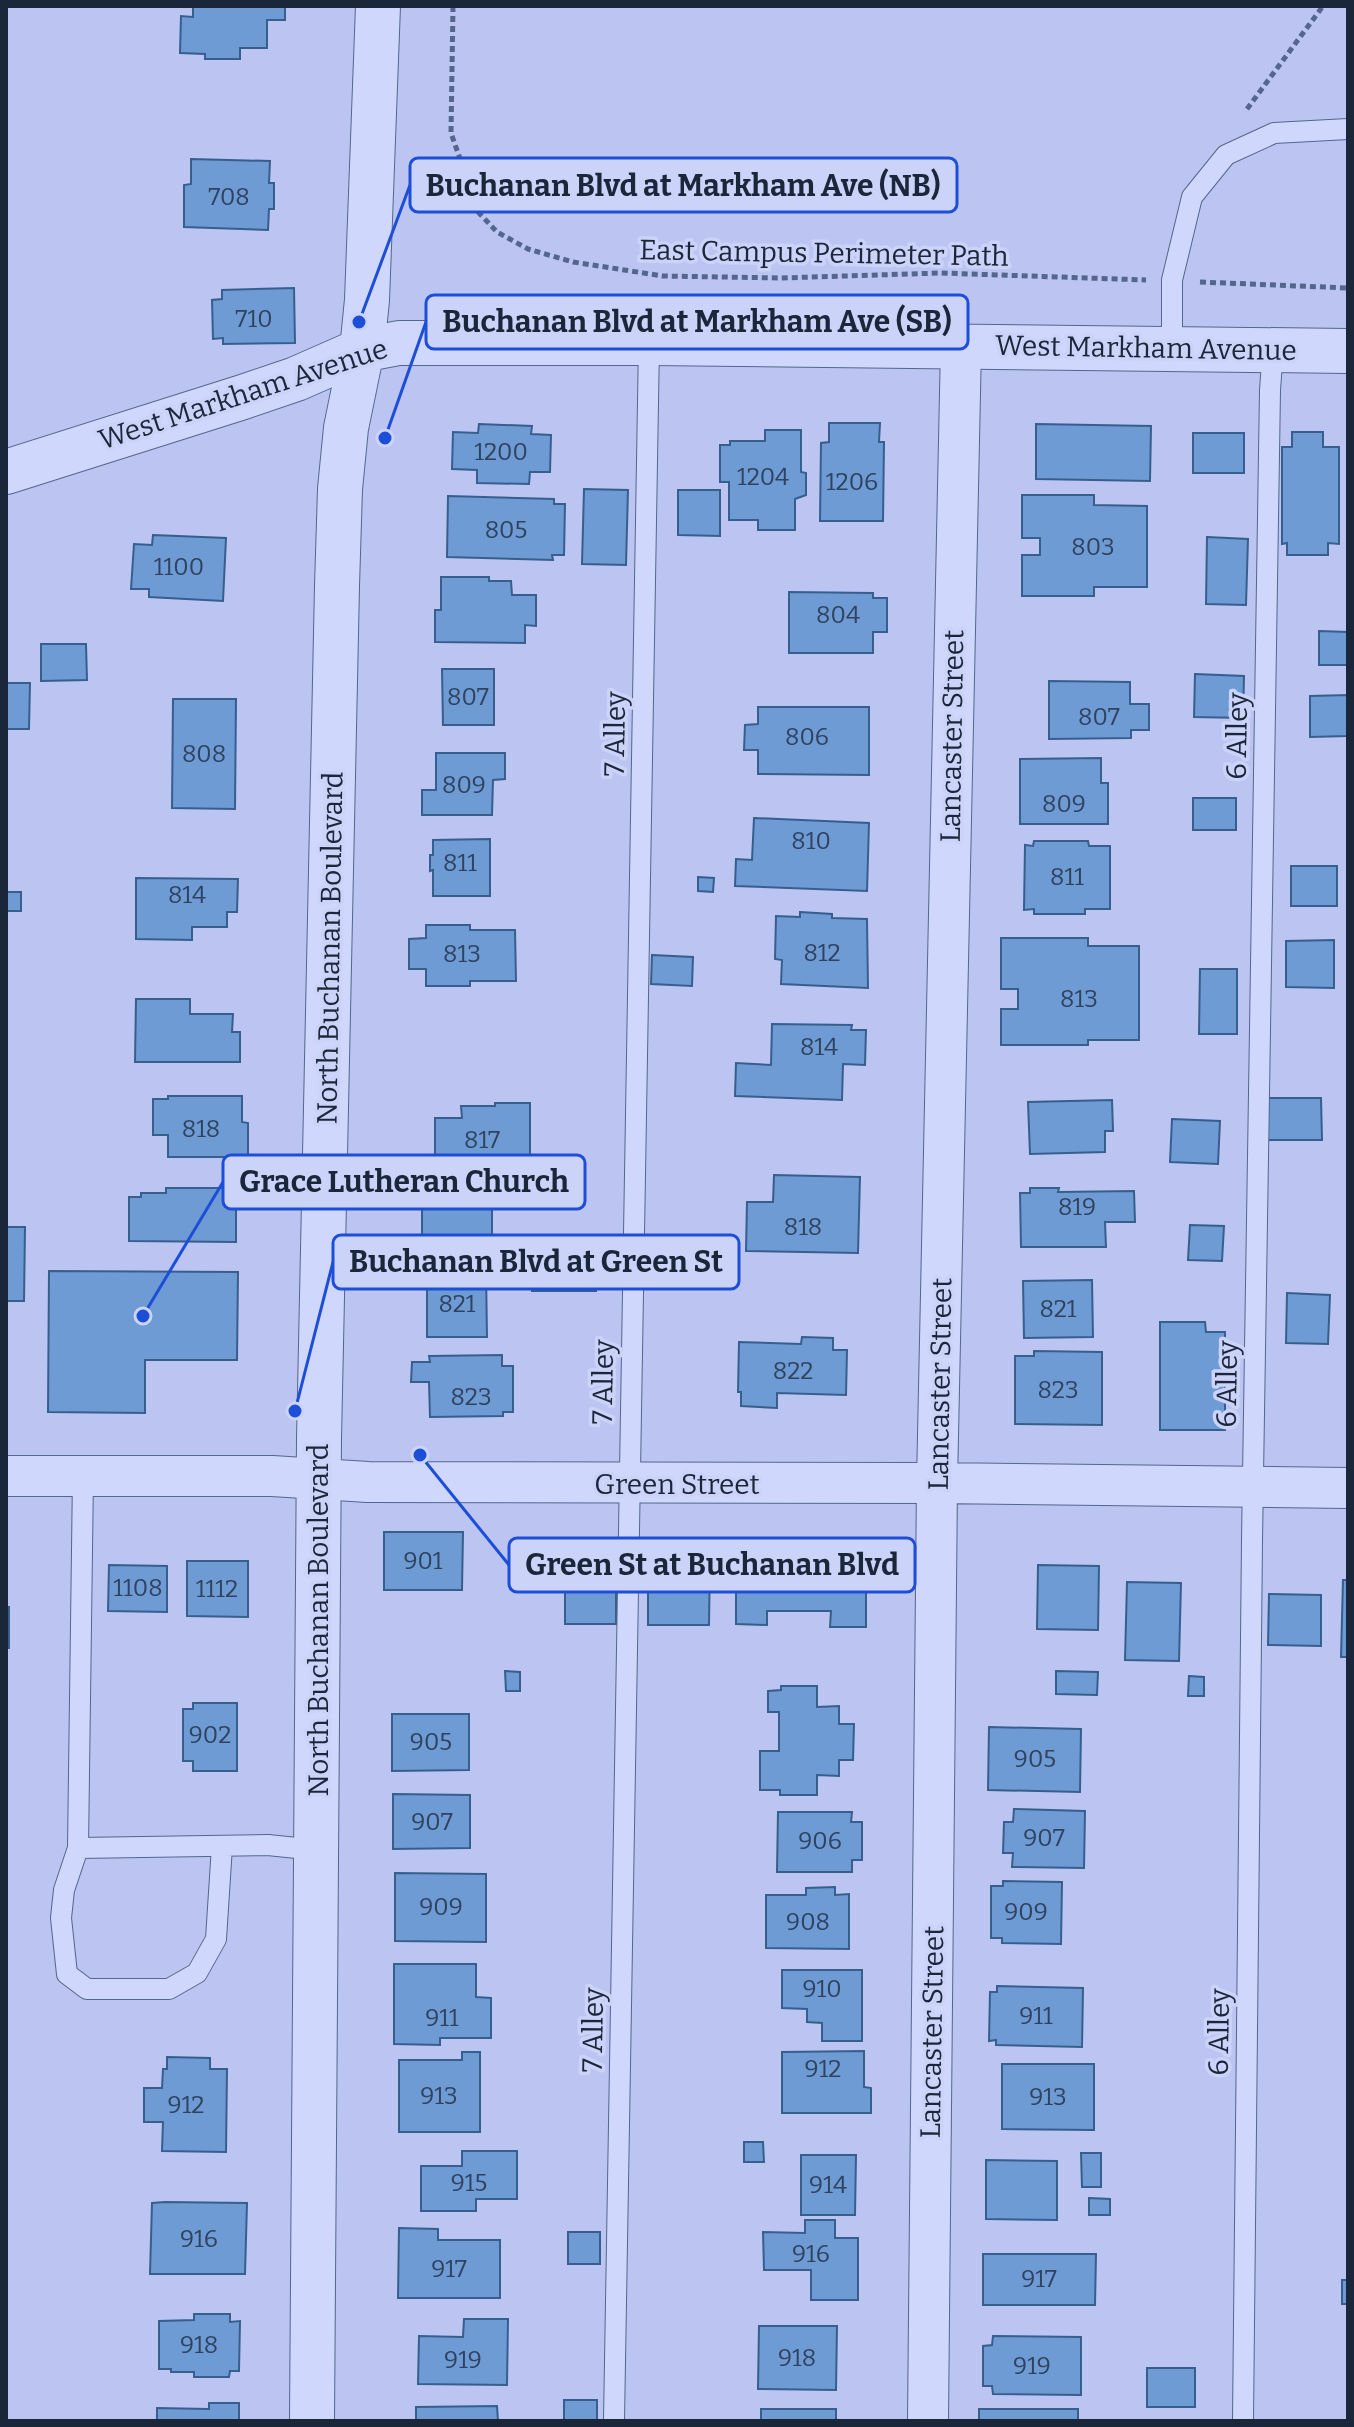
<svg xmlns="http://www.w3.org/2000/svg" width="1354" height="2427" viewBox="0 0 1354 2427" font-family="Bitter,serif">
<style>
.building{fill:#6e9bd4;stroke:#375f8d;stroke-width:2}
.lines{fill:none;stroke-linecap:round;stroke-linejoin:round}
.service-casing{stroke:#54668b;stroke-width:22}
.minor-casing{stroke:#54668b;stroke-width:42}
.tertiary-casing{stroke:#54668b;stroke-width:46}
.path{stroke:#54668b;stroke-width:5;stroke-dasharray:6 4;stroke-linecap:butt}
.service{stroke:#d0d7fc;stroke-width:20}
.minor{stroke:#d0d7fc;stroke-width:40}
.tertiary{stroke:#d0d7fc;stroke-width:44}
.labels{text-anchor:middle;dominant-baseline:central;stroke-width:7;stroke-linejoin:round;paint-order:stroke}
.number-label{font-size:24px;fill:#2f4360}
.street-label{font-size:28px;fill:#1a2639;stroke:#ccd3f9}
.leader{fill:none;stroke:#1d4ed8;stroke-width:3}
.callout-dot{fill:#1d4ed8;stroke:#ccd3f9;stroke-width:3}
.callout{fill:#ccd3f9;stroke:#1d4ed8;stroke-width:3}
.callout-label{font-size:30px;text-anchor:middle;font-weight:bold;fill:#1a2639}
</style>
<rect width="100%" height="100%" fill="#bcc4f2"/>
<path class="building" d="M193 6H285V20H267V48H240V59H205V54L180 53 181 16 193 17Z
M191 159 270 161 269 183H274V209H269L268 230 184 227V185L191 184Z
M294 288 295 343 223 344V338L213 339 212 300 222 299V290Z
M829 423H880L879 442H884L883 521H820L821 443 829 442Z
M479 424 532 426 531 434 551 435 550 472H530L529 484 477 483V470L452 469 453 432 478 433Z
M1036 424 1151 426 1150 481 1036 479Z
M765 430H801V472L806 473V495L795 499V530H758V520H729V482H720V445H730V441H765Z
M1292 432H1323V447H1339V544L1328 543V555H1287V543L1282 544V447H1292Z
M1193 433H1244V473H1193Z
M584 489 628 490 626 565 582 564Z
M678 490H720V536L678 535Z
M1022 495H1094V505L1147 506V587H1094V596H1022V555H1040V538H1022Z
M448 496 554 499V504H565L564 555H552L553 560 447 557Z
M153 535 226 538 223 601 149 597V589H131L134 544 152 545Z
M1207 537 1248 539 1246 605 1206 604Z
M441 577H489V581H511L512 595H536V626L525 625V643L435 642V610H441Z
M789 592 873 593V598H887V632H873V653H789Z
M1319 631 1348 632V665H1319Z
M41 644H86L87 680 41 681Z
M442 669H494V725H443Z
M1195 674 1244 676 1243 718 1194 717Z
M1049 681 1130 682V704H1149V730H1131V738L1049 739Z
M6 683H30L29 729H6Z
M1348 695V736L1310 737V696Z
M173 699H236L235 809 172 808Z
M758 707H869V775L758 774V750H744L745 725 758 724Z
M436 753H505V779L493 780 492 815H422V790H436Z
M1101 758V783H1108V824H1020V759Z
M1193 798H1236V830H1193Z
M754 818 869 823 867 891 735 886 736 859 752 860Z
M490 839V896H433V870L430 871V855H433V840Z
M1034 841H1088L1089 846H1110V909H1085V914H1034V909L1024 910 1025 845 1033 846Z
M1291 866H1337V906H1291Z
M698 877 714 878 713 892 698 891Z
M136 878 238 879 237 912H227V927H192V940L136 939Z
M6 892H21V911H6Z
M800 912 832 914V918L867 919 868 988 781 984 782 960 775 959 776 916 800 917Z
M426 925H470V930H515L516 981H470V986H426V969H409V939L426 938Z
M1001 938H1088V946H1139V1040H1088V1045H1001V1009H1018V989H1001Z
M1334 940V988L1286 987V941Z
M652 955 693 957 692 986 651 984Z
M1200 969H1237V1034H1199Z
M136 999H190V1014H233L232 1032H240V1062H135Z
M772 1024 852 1025 851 1030H866L865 1065 843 1064 842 1100 735 1096 736 1063 771 1065Z
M168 1096H242V1122L248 1123V1157H168V1135H153V1099H168Z
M1267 1098H1321L1322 1140H1267Z
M1112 1100 1113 1131H1105V1152L1030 1154 1028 1102Z
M495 1103H530V1161H435V1118H462L461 1106H495Z
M1172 1119 1220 1121 1218 1164 1170 1162Z
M774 1175 860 1177 858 1253 746 1251 747 1202H773Z
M422 1184H492V1245H422Z
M166 1188H236V1242L129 1241V1197H141V1193H166Z
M1030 1188H1059L1058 1192 1134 1191 1135 1222H1105L1106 1247H1021L1020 1193H1030Z
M1190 1225 1224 1226 1222 1261 1188 1260Z
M6 1227H25L24 1301H6Z
M595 1258 596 1291H532L531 1259Z
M427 1264H478V1271H486L487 1337H427Z
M49 1271 238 1272 237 1360H145V1413L48 1412Z
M1092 1280 1093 1337 1024 1338 1023 1281Z
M1287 1293 1330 1295 1328 1344 1286 1343Z
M1160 1322H1205L1206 1332H1225V1430H1160Z
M802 1337 833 1338V1350H847L846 1395 777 1393V1408L741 1406V1392H738L739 1342 801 1344Z
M1034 1351 1102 1352V1425L1015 1424V1356H1034Z
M502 1355V1366H513V1412H503V1416L430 1417 429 1382H411L412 1362H430L429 1356Z
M384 1532H463L462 1590H384Z
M565 1540H616V1624H565Z
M648 1556H710L709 1625H648Z
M736 1556 866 1557V1627H830L831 1611H767V1625L736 1624Z
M187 1561H248V1617L187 1616Z
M109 1565 167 1566V1612L108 1611Z
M1038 1565 1099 1566 1098 1630 1037 1629Z
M1343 1580H1348V1657H1341Z
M1127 1582 1181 1583 1179 1661 1125 1660Z
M1269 1594 1321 1595V1646L1268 1645Z
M6 1607H9V1648H6Z
M505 1671 520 1672V1691H506Z
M1056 1671 1098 1672 1097 1695 1056 1694Z
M1189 1676 1204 1677V1696H1188Z
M781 1686H817V1707L839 1706V1724H854L853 1760H839V1776L817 1775V1795H780V1790H760V1751H779V1712H768V1691L781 1690Z
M193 1703H237V1771H193V1761H183V1709H193Z
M392 1714H469V1770L392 1771Z
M989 1727 1081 1729 1080 1792 988 1790Z
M393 1794 470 1795V1848L393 1849Z
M1014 1809 1085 1811 1084 1868 1012 1867 1013 1853H1003L1004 1822H1013Z
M778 1812H852L851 1822H862V1860H852V1872H777Z
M395 1873 486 1874V1942L395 1941Z
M1003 1881 1062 1882 1061 1944 1002 1943V1938H991V1886H1003Z
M835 1887V1895L849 1894V1949L766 1948V1895H806V1888Z
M394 1964H476V1997L491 1998V2038H440V2045L394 2044Z
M782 1970H862V2041H822V2023L807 2022V2009L782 2008Z
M997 1986 1083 1988 1082 2047 996 2045V2040L989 2041 990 1992H997Z
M864 2051V2087L871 2088V2113H782V2052Z
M462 2052H480V2132H399V2060H462Z
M167 2057 210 2058V2069H227L226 2152 162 2151 163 2122H144V2088H162L163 2069H167Z
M1002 2064H1094V2130L1002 2129Z
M744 2142H763L764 2162H744Z
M462 2151H517V2199H476V2211H421V2166H462Z
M1081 2153H1101V2187H1082Z
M801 2155H856L855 2215H801Z
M986 2160 1057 2161V2220L986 2219Z
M1089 2198 1110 2199V2215H1089Z
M165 2202 247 2203 245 2274H150L152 2203Z
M805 2220H835V2238H858V2300H811V2270H764L763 2232 805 2233Z
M399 2228 438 2229V2240H500V2298H398Z
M568 2232H600V2264H568Z
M983 2254H1096L1095 2305H983Z
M1342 2280H1348V2304H1342Z
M194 2314H230V2322L240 2321 239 2371H230L229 2377H194V2372H171V2369H159V2321L194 2320Z
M464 2319H508L507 2385 418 2384 419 2336 463 2337Z
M759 2326H837L836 2390 758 2389Z
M993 2336 1081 2337V2395L993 2394 992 2386H983V2346L992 2345Z
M1147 2368H1195V2407H1147Z
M564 2400H597V2421H564Z
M209 2403H239V2421H157V2408L209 2409Z
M497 2406 498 2421H416V2407Z
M761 2409H836V2421H761Z
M979 2409H1078V2421H979Z"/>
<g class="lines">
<g class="service-casing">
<path id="service" d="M1172 349V280L1192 197 1226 155 1274 133 1348 129
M83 1476 78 1848 268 1845 316 1850
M78 1848 64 1890 61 1918 67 1974 87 1989H169L197 1973 216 1939 222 1846
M614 2421 649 343
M1243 2421 1252 1541 1270 390 1273 349"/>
</g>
<g class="minor-casing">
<path id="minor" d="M6 1476H272L368 1482 937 1483 1348 1488
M928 2421 937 1483 961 346"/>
</g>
<g class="tertiary-casing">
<path id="tertiary" d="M6 472 243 397 296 379 362 350 399 343H649L1348 351
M312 2421 319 1439 337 586 340 489 346 428 362 350 367 300 378 6"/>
</g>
<path class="path" d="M453 6 451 133 479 213 497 232 528 249 573 262 663 276 781 278 941 273 1146 280
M1247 109 1323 6
M1200 282 1348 288"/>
<use href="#service" class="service"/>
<use href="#minor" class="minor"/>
<use href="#tertiary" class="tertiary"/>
</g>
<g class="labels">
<g class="number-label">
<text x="229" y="197">708</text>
<text x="254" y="319">710</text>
<text x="501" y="452">1200</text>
<text x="763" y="477">1204</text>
<text x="852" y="482">1206</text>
<text x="506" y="530">805</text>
<text x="1093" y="547">803</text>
<text x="179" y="567">1100</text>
<text x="838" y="615">804</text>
<text x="468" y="697">807</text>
<text x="1099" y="717">807</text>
<text x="807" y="737">806</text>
<text x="204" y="754">808</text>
<text x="464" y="785">809</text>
<text x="1064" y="804">809</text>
<text x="811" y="841">810</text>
<text x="460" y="863">811</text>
<text x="1067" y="877">811</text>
<text x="187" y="895">814</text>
<text x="822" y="953">812</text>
<text x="462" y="954">813</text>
<text x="1079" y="999">813</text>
<text x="819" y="1047">814</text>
<text x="201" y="1129">818</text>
<text x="482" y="1140">817</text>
<text x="1077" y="1207">819</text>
<text x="803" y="1227">818</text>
<text x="457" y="1304">821</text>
<text x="1058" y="1309">821</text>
<text x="793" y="1371">822</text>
<text x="1058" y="1390">823</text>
<text x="471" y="1397">823</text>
<text x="423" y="1561">901</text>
<text x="138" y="1588">1108</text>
<text x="217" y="1589">1112</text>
<text x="210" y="1735">902</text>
<text x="431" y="1742">905</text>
<text x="1035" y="1759">905</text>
<text x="432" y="1822">907</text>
<text x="1044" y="1838">907</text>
<text x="820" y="1841">906</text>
<text x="441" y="1907">909</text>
<text x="1026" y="1912">909</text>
<text x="808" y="1922">908</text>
<text x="822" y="1989">910</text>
<text x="1036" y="2016">911</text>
<text x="442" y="2018">911</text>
<text x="823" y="2069">912</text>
<text x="439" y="2096">913</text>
<text x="1048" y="2097">913</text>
<text x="186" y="2105">912</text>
<text x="469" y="2183">915</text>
<text x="828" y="2185">914</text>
<text x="199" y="2239">916</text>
<text x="811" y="2254">916</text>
<text x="449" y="2269">917</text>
<text x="1039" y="2279">917</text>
<text x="199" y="2345">918</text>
<text x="797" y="2358">918</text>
<text x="463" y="2360">919</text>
<text x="1032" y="2366">919</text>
</g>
<g class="street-label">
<text transform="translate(824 253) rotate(1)">East Campus Perimeter Path</text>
<text transform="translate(1146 348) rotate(1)">West Markham Avenue</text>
<text transform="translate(243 394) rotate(-18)">West Markham Avenue</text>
<text transform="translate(615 734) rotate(-89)">7 Alley</text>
<text transform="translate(952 736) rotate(-89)">Lancaster Street</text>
<text transform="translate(1237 736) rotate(-89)">6 Alley</text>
<text transform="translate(330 948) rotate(-89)">North Buchanan Boulevard</text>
<text transform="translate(603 1382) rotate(-89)">7 Alley</text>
<text transform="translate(940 1384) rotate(-89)">Lancaster Street</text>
<text transform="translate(1227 1384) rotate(-89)">6 Alley</text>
<text x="677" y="1484">Green Street</text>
<text transform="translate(318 1620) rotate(-90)">North Buchanan Boulevard</text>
<text transform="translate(593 2030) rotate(-89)">7 Alley</text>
<text transform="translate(932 2032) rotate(-89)">Lancaster Street</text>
<text transform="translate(1219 2032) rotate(-89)">6 Alley</text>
</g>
</g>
<path class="leader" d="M359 322L410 185M385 438L426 322M143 1316L223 1182M295 1411L333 1262M420 1455L509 1565"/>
<g class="callout-dot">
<circle cx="359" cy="322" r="8"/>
<circle cx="385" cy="438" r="8"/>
<circle cx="143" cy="1316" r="8"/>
<circle cx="295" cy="1411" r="8"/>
<circle cx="420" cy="1455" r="8"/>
</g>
<g class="callout">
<rect x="410" y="158" width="547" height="54" rx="8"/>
<rect x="426" y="295" width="542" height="54" rx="8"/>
<rect x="223" y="1155" width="362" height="54" rx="8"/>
<rect x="333" y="1235" width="406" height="54" rx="8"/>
<rect x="509" y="1538" width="406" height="54" rx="8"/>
</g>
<g class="callout-label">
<text x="683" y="196">Buchanan Blvd at Markham Ave (NB)</text>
<text x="697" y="332">Buchanan Blvd at Markham Ave (SB)</text>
<text x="404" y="1192">Grace Lutheran Church</text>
<text x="536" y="1272">Buchanan Blvd at Green St</text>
<text x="712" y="1575">Green St at Buchanan Blvd</text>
</g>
<rect width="1354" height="2427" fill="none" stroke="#1a2639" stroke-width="16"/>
</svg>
